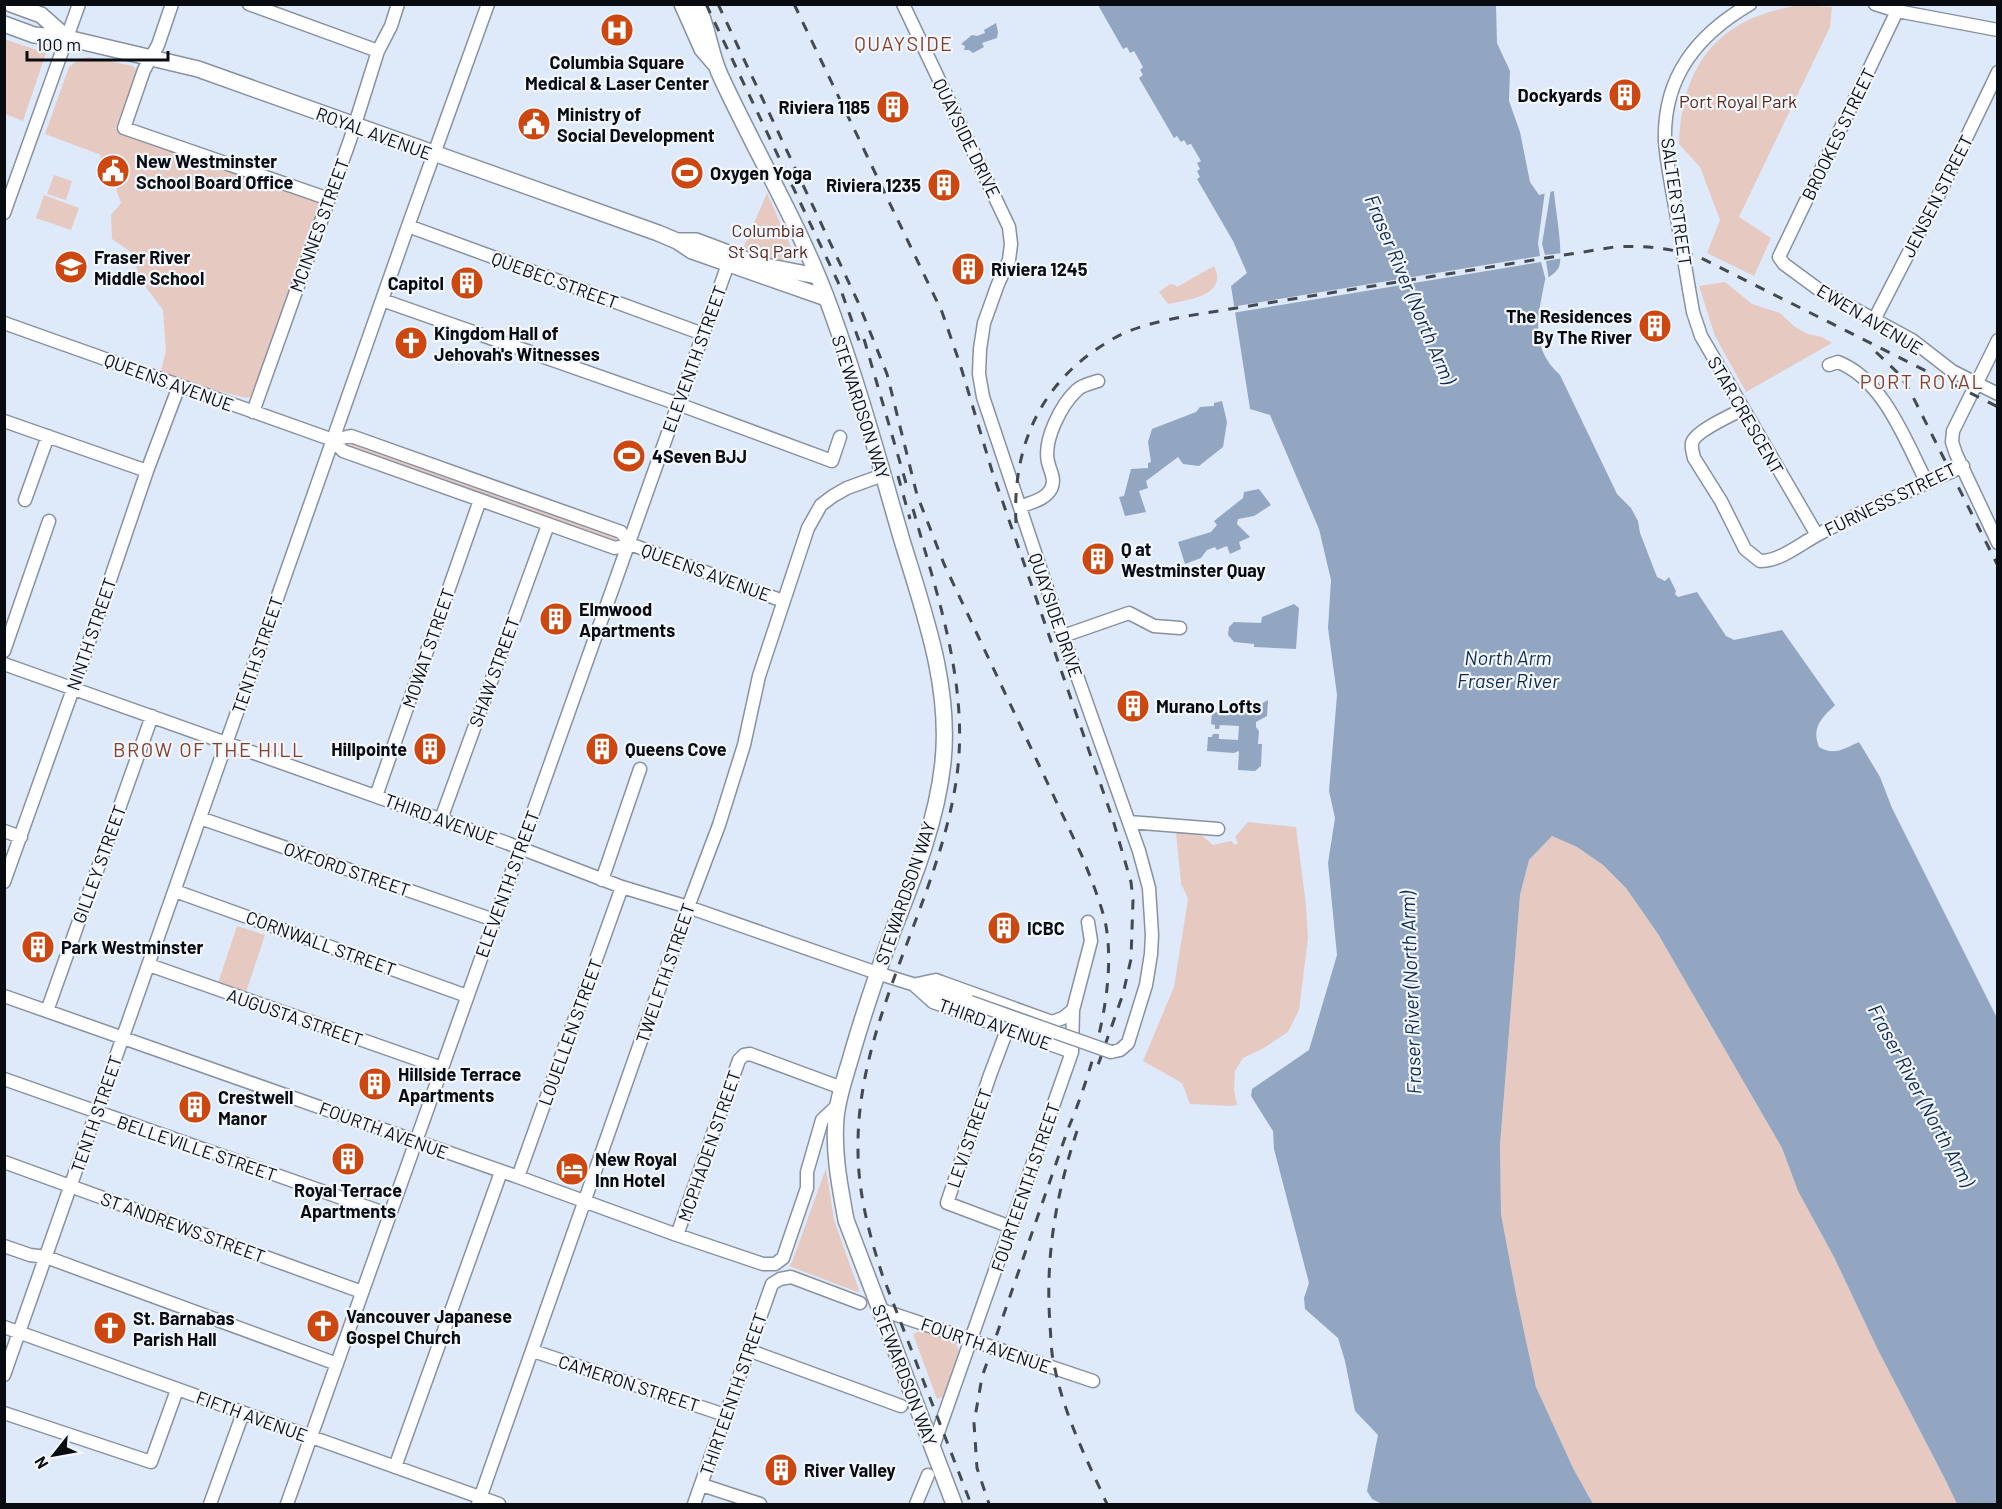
<svg xmlns="http://www.w3.org/2000/svg" width="2002" height="1509" viewBox="0 0 2002 1509" font-family="Barlow,sans-serif">
<style>
.green{fill:#e6cac1}
.water{fill:#92a6c1}
.pier{fill:#deeafa}
.lines{fill:none;stroke-linecap:round;stroke-linejoin:round}
.minor-casing{stroke:#8791a0;stroke-width:15}
.major-casing{stroke:#8791a0;stroke-width:18}
.minor{stroke:#fff;stroke-width:12}
.major{stroke:#fff;stroke-width:15}
.rail{stroke:#434951;stroke-width:3;stroke-dasharray:10 10;stroke-linecap:butt}
.minor-bridge-casing{stroke:#8791a0;stroke-width:15;stroke-linecap:butt}
.minor-bridge{stroke:#fff;stroke-width:12}
.labels{text-anchor:middle;dominant-baseline:central;stroke-width:4.5;stroke-linejoin:round;paint-order:stroke}
.poi-label{font-size:18px;font-weight:bold;fill:#080c11;stroke:#f2f6fd;text-anchor:start}
.park-label{font-size:18px;fill:#572818;stroke:#f2f6fd}
.street-label{font-size:18px;fill:#080c11;stroke:#f2f6fd}
.neighbourhood-label{font-size:20px;letter-spacing:1.5px;fill:#85402a;stroke:#f2f6fd}
.water-label{font-size:20px;font-style:italic;fill:#0d294d;stroke:#f2f6fd}
</style>
<rect width="100%" height="100%" fill="#deeafa"/>
<path class="green" d="M1801 5 1832 7 1830 27 1739 217 1771 238 1754 276 1707 253 1720 220 1700 167 1679 144C1682 63 1719 17 1801 5Z
M4 39 46 53 23 121 5 114Z
M90 57 133 66 137 71 115 129 314 199 321 205 253 396 246 398 200 386 196 388 167 378 161 371 166 351 163 310 142 282 131 252 112 239 111 215 121 203 112 177 116 166 100 160 101 155 45 134 69 67 79 59Z
M54 175 72 181 66 200 47 194Z
M767 193 791 247 790 254 783 260 775 262 741 253Z
M44 195 79 208 71 230 36 218Z
M1214 266C1229 296 1186 300 1168 304L1159 292 1170 284 1175 285 1177 287Z
M1725 282 1752 304 1780 313 1795 327 1808 334 1822 337 1832 343 1746 392 1715 336 1699 286Z
M349 440 618 535 615 543 346 447Z
M1248 822 1296 827 1306 905 1308 938 1299 1010 1288 1032 1262 1049 1243 1058 1235 1071 1234 1090 1237 1105 1230 1106 1190 1104 1182 1083 1143 1061 1174 987 1188 899 1181 883 1176 833H1199L1213 845 1231 841 1235 845 1238 843 1235 837Z
M1552 836 1577 847 1603 865 1626 888 1658 934 1782 1148 1798 1191 1834 1257 1877 1348 1946 1481 1957 1504H1593L1573 1468 1536 1387 1516 1294 1501 1214 1500 1145 1520 895 1529 860Z
M237 926 265 935 246 992 218 983Z
M826 1168 834 1220 860 1293 789 1266 792 1262Z
M920 1331 954 1341 956 1344 959 1351 943 1397 937 1399 913 1334Z"/>
<path class="water" d="M1098 5H1496L1497 43 1510 71 1509 101 1520 132 1530 182 1539 195 1554 191C1555 208 1564 253 1559 267 1556 273 1550 276 1545 280 1538 316 1529 347 1560 375L1617 494 1631 508 1638 521 1640 533 1657 577 1665 581 1669 577 1676 591 1675 594 1678 597 1697 592 1726 636 1734 640 1782 630 1835 705C1822 718 1811 727 1819 747 1835 756 1843 749 1859 742L1880 777 1892 808 1997 1018V1504H1957L1946 1481 1877 1348 1834 1257 1798 1191 1782 1148 1658 934 1626 888 1603 865 1577 847 1552 836 1529 860 1520 895 1500 1145 1501 1214 1516 1294 1536 1387 1573 1468 1593 1504H1382L1372 1499 1367 1491 1378 1435 1355 1411 1345 1361 1338 1338 1305 1309 1304 1298 1309 1283 1274 1149 1273 1131 1251 1096 1252 1089 1309 1050 1337 955 1328 863 1335 818 1329 791 1337 695 1328 628 1331 580 1319 529 1270 415 1250 409 1231 286 1247 273 1233 241 1197 179 1200 177 1197 171 1200 169 1197 163 1201 161 1191 144 1187 145 1184 140 1181 142 1177 136 1174 138 1139 78 1143 75 1140 70 1143 67 1134 51 1130 53 1127 47 1123 49Z
M996 23 998 32 997 38 982 43 984 47 973 53 969 50H964L965 46 961 44 972 35 977 36 985 33 984 30Z
M1222 401 1227 422 1223 447 1199 466 1183 464 1178 457 1146 481 1148 488 1139 491 1146 512 1125 516 1119 497 1124 496 1131 469 1148 468V463L1151 462 1148 442 1152 429 1196 412 1200 407 1214 406V403Z
M1259 489 1271 505 1254 516 1238 519 1237 524 1250 537 1239 542 1241 549 1230 554 1227 546 1217 550 1215 547 1207 550 1201 558 1185 564 1178 542 1211 532 1217 525 1214 521 1243 498 1244 492Z
M1294 604 1299 608 1296 649 1254 647V644L1234 642 1228 635 1229 627 1234 622 1261 623 1262 617Z
M1268 700 1267 716 1256 722V727L1259 731 1258 744H1262L1261 766 1255 771 1238 770 1239 751 1234 753 1207 751 1208 737H1212L1213 734H1219V739L1238 740 1239 726 1220 725 1219 729H1215V725L1211 724 1212 712 1236 713V708L1251 710Z"/>
<path class="pier" d="M1551 189 1542 244 1545 255 1563 253V258L1546 261 1549 280 1547 285 1541 262 1232 313 1231 307 1540 256 1538 243 1545 191Z"/>
<g class="lines">
<g class="minor-casing">
<path id="minor" d="M172 4 158 45 144 70 124 128 329 199
M249 4 378 51
M903 4 1009 227 1011 244 1009 260 998 284 984 323 980 349 979 374 983 397 1063 636 1139 851 1149 888 1152 935 1151 954 1146 985 1128 1043 1120 1050 1111 1052
M1875 4 1897 11 1998 30
M1897 11 1779 257 1784 264 1818 289 1912 340 1952 371 1998 394
M4 213 79 4
M1677 218C1673 193 1667 167 1665 141 1663 77 1697 35 1750 4
M408 226 703 334
M1689 289 1693 312 1701 336 1817 535
M382 300 678 404 832 461 840 437
M1874 320 1941 190 1998 72
M4 323 333 440 343 451 615 548 630 544 783 601
M1998 340 1953 431 1952 442 1956 454 1998 543
M1829 365 1838 362C1884 380 1906 442 1927 483
M1743 409C1732 415 1695 431 1692 443 1691 448 1693 453 1694 458L1721 501 1745 549 1760 561C1781 561 1800 544 1819 534 1865 509 1915 489 1963 466
M253 412 350 140 378 51 391 26 398 4
M4 421 147 471
M333 440 351 436 621 532 630 544
M25 500 48 436
M1020 507C1031 502 1045 500 1051 489 1056 479 1050 471 1048 462 1043 440 1061 405 1077 390 1082 385 1091 383 1098 381
M1063 636 1129 613 1154 626 1180 628
M4 651 49 521
M4 664 507 843 622 887 688 907 877 973 970 1002
M376 796 480 500
M200 818 494 920
M441 819 548 525
M1129 822 1218 829
M4 831 21 837
M602 880 640 769
M4 882 73 689 147 471 179 386
M175 891 467 996
M149 965 442 1068
M917 984 936 980 941 982 1052 1022 1063 1018 1073 1010
M914 985 933 1002 1072 1052
M4 996 518 1177 677 1235 763 1264H775L783 1258 807 1188V1172L822 1120 838 1105
M47 1011 152 716
M4 1079 390 1215
M4 1162 362 1292
M518 1177 622 887
M1011 1227 947 1203 990 1075 1015 1009
M677 1235 739 1060 744 1055 750 1054 842 1088
M4 1246 30 1255 46 1257 337 1364
M879 1309 1093 1381
M4 1327 499 1504
M748 1350 901 1406
M533 1351 725 1415
M4 1375 408 226 488 4
M4 1413 151 1462 177 1390
M933 1447 1072 1052 1073 1010 1091 941 1088 922
M395 1467 501 1172
M702 1485 760 1504
M210 1504 243 1413
M287 1504 728 264
M478 1504 688 907 719 825 744 745 759 676 808 528 821 505 833 496 847 488 883 475
M694 1504 772 1284 780 1279 791 1277 860 1303
M916 1504 928 1475"/>
</g>
<g class="major-casing">
<path id="major" d="M11 4 41 15 67 38
M682 4 702 49 715 64
M697 4C709 30 710 54 721 77 757 155 802 229 831 310 858 384 879 461 901 537 923 610 951 684 943 762 937 820 915 875 894 928 879 968 865 1009 853 1050 847 1072 838 1095 836 1118 833 1153 840 1187 846 1220L954 1504
M4 24 34 35 67 38 198 69 658 233 677 241 692 251 826 298
M678 241H696L760 265 817 276"/>
</g>
<use href="#minor" class="minor"/>
<use href="#major" class="major"/>
<path class="rail" d="M706 4 838 282 862 349
M718 4 858 302 887 374 917 495 944 564 1082 856C1091 879 1101 902 1106 926 1117 988 1092 1072 1068 1129L982 1377 974 1423 977 1468 989 1504
M794 4 942 312 960 364 992 471 1113 820 1131 882 1133 900 1131 959 1123 994 1097 1068
M864 339 906 483
M1876 352 1898 373 1910 391 1998 566
M898 476 910 519
M913 509C937 595 969 684 957 775 940 902 856 1019 858 1150 858 1192 869 1234 882 1274L971 1504
M1016 523C1012 444 1042 380 1111 340 1132 327 1158 322 1181 317L1614 247C1644 245 1670 248 1699 257L1998 407
M1077 1131C1056 1194 1045 1258 1050 1324 1051 1339 1051 1354 1055 1369 1065 1417 1087 1460 1107 1504"/>
<g class="minor-bridge-casing">
<path id="minor-bridge" d="M1677 218 1689 289
M970 1002 1111 1052"/>
</g>
<use href="#minor-bridge" class="minor-bridge"/>
</g>
<defs>
<g id="hospital-disc" transform="scale(1.725)"><circle r="9.5" fill="#cd4711" stroke="#f2f6fd"/><path d="M-5-5h3v3.5h4V-5h3V5h-3V1.5h-4V5h-3Z" fill="#fff"/></g>
<g id="building-disc" transform="scale(1.725)"><circle r="9.5" fill="#cd4711" stroke="#f2f6fd"/><path d="M-4-6H4V6H1V3H-1V6H-4ZM-2.5-4.3h1.7v1.8h-1.7ZM.8-4.3h1.7v1.8H.8ZM-2.5-1h1.7V.8h-1.7ZM.8-1h1.7V.8H.8Z" fill="#fff"/></g>
<g id="civic-disc" transform="scale(1.725)"><circle r="9.5" fill="#cd4711" stroke="#f2f6fd"/><path d="M-.6-6.5H3V-4.5H.6V-3L4-1V1h2V6H-6V1h2V-1L-.6-3ZM-1.2 2.5V6h2.4V2.5Z" fill="#fff"/></g>
<g id="stadium-disc" transform="scale(1.725)"><circle r="9.5" fill="#cd4711" stroke="#f2f6fd"/><path d="M0-5a6.5 5 0 1 0 0 10a6.5 5 0 1 0 0-10ZM-3.5-1.8h7v3.6h-7Z" fill="#fff"/></g>
<g id="school-disc" transform="scale(1.725)"><circle r="9.5" fill="#cd4711" stroke="#f2f6fd"/><path d="M0-5L7-2L0 1L-7-2ZM-4 1L0 2.5L4 1V4Q0 6-4 4Z" fill="#fff"/></g>
<g id="church-disc" transform="scale(1.725)"><circle r="9.5" fill="#cd4711" stroke="#f2f6fd"/><path d="M-1.2-6h2.4v3.5h3.3v2.4h-3.3V6h-2.4V-.1h-3.3v-2.4h3.3Z" fill="#fff"/></g>
<g id="hotel-disc" transform="scale(1.725)"><circle r="9.5" fill="#cd4711" stroke="#f2f6fd"/><path d="M-6-4.5h1.5V1H6V5H4.5V3h-9V5H-6ZM-4 0a1.8 1.8 0 1 1 3.6 0ZM.5 0V-2.5h3Q6-2.5 6 0Z" fill="#fff"/></g>
</defs>
<g fill-rule="evenodd">
<use href="#hospital-disc" x="617" y="30"/>
<use href="#building-disc" x="1625" y="95"/>
<use href="#building-disc" x="893" y="107"/>
<use href="#civic-disc" x="534" y="124"/>
<use href="#civic-disc" x="113" y="171"/>
<use href="#stadium-disc" x="687" y="173"/>
<use href="#building-disc" x="944" y="185"/>
<use href="#school-disc" x="71" y="267"/>
<use href="#building-disc" x="968" y="269"/>
<use href="#building-disc" x="467" y="283"/>
<use href="#building-disc" x="1655" y="326"/>
<use href="#church-disc" x="411" y="343"/>
<use href="#stadium-disc" x="629" y="456"/>
<use href="#building-disc" x="1098" y="559"/>
<use href="#building-disc" x="556" y="619"/>
<use href="#building-disc" x="1133" y="706"/>
<use href="#building-disc" x="430" y="749"/>
<use href="#building-disc" x="602" y="749"/>
<use href="#building-disc" x="1004" y="928"/>
<use href="#building-disc" x="38" y="947"/>
<use href="#building-disc" x="375" y="1084"/>
<use href="#building-disc" x="195" y="1107"/>
<use href="#building-disc" x="348" y="1159"/>
<use href="#hotel-disc" x="572" y="1169"/>
<use href="#church-disc" x="323" y="1326"/>
<use href="#church-disc" x="110" y="1328"/>
<use href="#building-disc" x="781" y="1470"/>
</g>
<g class="labels">
<g class="poi-label">
<text x="617" y="62" text-anchor="middle">Columbia Square<tspan x="617" dy="21">Medical &amp; Laser Center</tspan></text>
<text x="1602" y="95" text-anchor="end">Dockyards</text>
<text x="870" y="107" text-anchor="end">Riviera 1185</text>
<text x="557" y="114">Ministry of<tspan x="557" dy="21">Social Development</tspan></text>
<text x="136" y="161">New Westminster<tspan x="136" dy="21">School Board Office</tspan></text>
<text x="710" y="173">Oxygen Yoga</text>
<text x="921" y="185" text-anchor="end">Riviera 1235</text>
<text x="94" y="257">Fraser River<tspan x="94" dy="21">Middle School</tspan></text>
<text x="991" y="269">Riviera 1245</text>
<text x="444" y="283" text-anchor="end">Capitol</text>
<text x="1632" y="316" text-anchor="end">The Residences<tspan x="1632" dy="21">By The River</tspan></text>
<text x="434" y="333">Kingdom Hall of<tspan x="434" dy="21">Jehovah's Witnesses</tspan></text>
<text x="652" y="456">4Seven BJJ</text>
<text x="1121" y="549">Q at<tspan x="1121" dy="21">Westminster Quay</tspan></text>
<text x="579" y="609">Elmwood<tspan x="579" dy="21">Apartments</tspan></text>
<text x="1156" y="706">Murano Lofts</text>
<text x="407" y="749" text-anchor="end">Hillpointe</text>
<text x="625" y="749">Queens Cove</text>
<text x="1027" y="928">ICBC</text>
<text x="61" y="947">Park Westminster</text>
<text x="398" y="1074">Hillside Terrace<tspan x="398" dy="21">Apartments</tspan></text>
<text x="218" y="1097">Crestwell<tspan x="218" dy="21">Manor</tspan></text>
<text x="595" y="1159">New Royal<tspan x="595" dy="21">Inn Hotel</tspan></text>
<text x="348" y="1190" text-anchor="middle">Royal Terrace<tspan x="348" dy="21">Apartments</tspan></text>
<text x="346" y="1316">Vancouver Japanese<tspan x="346" dy="21">Gospel Church</tspan></text>
<text x="133" y="1318">St. Barnabas<tspan x="133" dy="21">Parish Hall</tspan></text>
<text x="804" y="1470">River Valley</text>
</g>
<g class="park-label">
<text x="1738" y="101">Port Royal Park</text>
<text x="768" y="230">Columbia<tspan x="768" dy="21">St Sq Park</tspan></text>
</g>
<g class="street-label">
<text transform="translate(374 133) rotate(20)">ROYAL AVENUE</text>
<text transform="translate(1838 134) rotate(-64)">BROOKES STREET</text>
<text transform="translate(967 138) rotate(64)">QUAYSIDE DRIVE</text>
<text transform="translate(1937 196) rotate(-63)">JENSEN STREET</text>
<text transform="translate(1677 202) rotate(82)">SALTER STREET</text>
<text transform="translate(319 225) rotate(-70)">MCINNES STREET</text>
<text transform="translate(555 280) rotate(20)">QUEBEC STREET</text>
<text transform="translate(1870 319) rotate(31)">EWEN AVENUE</text>
<text transform="translate(694 359) rotate(-70)">ELEVENTH STREET</text>
<text transform="translate(169 382) rotate(20)">QUEENS AVENUE</text>
<text transform="translate(861 407) rotate(72)">STEWARDSON WAY</text>
<text transform="translate(1746 415) rotate(60)">STAR CRESCENT</text>
<text transform="translate(1890 499) rotate(-26)">FURNESS STREET</text>
<text transform="translate(706 572) rotate(20)">QUEENS AVENUE</text>
<text transform="translate(1056 615) rotate(71)">QUAYSIDE DRIVE</text>
<text transform="translate(91 634) rotate(-71)">NINTH STREET</text>
<text transform="translate(428 648) rotate(-71)">MOWAT STREET</text>
<text transform="translate(257 655) rotate(-71)">TENTH STREET</text>
<text transform="translate(494 672) rotate(-70)">SHAW STREET</text>
<text transform="translate(441 819) rotate(20)">THIRD AVENUE</text>
<text transform="translate(99 864) rotate(-70)">GILLEY STREET</text>
<text transform="translate(347 869) rotate(19)">OXFORD STREET</text>
<text transform="translate(507 884) rotate(-70)">ELEVENTH STREET</text>
<text transform="translate(905 893) rotate(-71)">STEWARDSON WAY</text>
<text transform="translate(321 943) rotate(20)">CORNWALL STREET</text>
<text transform="translate(665 973) rotate(-71)">TWELFTH STREET</text>
<text transform="translate(295 1017) rotate(19)">AUGUSTA STREET</text>
<text transform="translate(995 1024) rotate(20)">THIRD AVENUE</text>
<text transform="translate(570 1032) rotate(-70)">LOUELLEN STREET</text>
<text transform="translate(96 1114) rotate(-71)">TENTH STREET</text>
<text transform="translate(384 1130) rotate(20)">FOURTH AVENUE</text>
<text transform="translate(969 1138) rotate(-71)">LEVI STREET</text>
<text transform="translate(709 1146) rotate(-71)">MCPHADEN STREET</text>
<text transform="translate(197 1148) rotate(19)">BELLEVILLE STREET</text>
<text transform="translate(1025 1187) rotate(-71)">FOURTEENTH STREET</text>
<text transform="translate(183 1227) rotate(20)">ST ANDREWS STREET</text>
<text transform="translate(986 1345) rotate(19)">FOURTH AVENUE</text>
<text transform="translate(905 1375) rotate(69)">STEWARDSON WAY</text>
<text transform="translate(629 1383) rotate(18)">CAMERON STREET</text>
<text transform="translate(733 1394) rotate(-71)">THIRTEENTH STREET</text>
<text transform="translate(252 1416) rotate(20)">FIFTH AVENUE</text>
</g>
<g class="neighbourhood-label">
<text x="904" y="43">QUAYSIDE</text>
<text x="1922" y="381">PORT ROYAL</text>
<text x="209" y="749">BROW OF THE HILL</text>
</g>
<g class="water-label">
<text transform="translate(1411 289) rotate(67)">Fraser River (North Arm)</text>
<text x="1508" y="657">North Arm<tspan x="1508" dy="23">Fraser River</tspan></text>
<text transform="translate(1410 993) rotate(-92)">Fraser River (North Arm)</text>
<text transform="translate(1922 1095) rotate(62)">Fraser River (North Arm)</text>
</g>
</g>
<rect width="2002" height="1509" fill="none" stroke="#080c11" stroke-width="12"/>
<g transform="translate(54 1455) rotate(239)" stroke="#f2f6fd" stroke-width="4.5" paint-order="stroke">
<path d="M0-4.5L10 22L0 15L-10 22Z" fill="#080c11"/>
<text y="-9" font-size="16" font-weight="bold" text-anchor="middle" fill="#080c11">N</text>
</g>
<path d="M27 51v9h141v-9" fill="none" stroke="#080c11" stroke-width="3"/>
<text x="36" y="51" font-size="18" fill="#080c11" stroke="#f2f6fd" stroke-width="4.5" paint-order="stroke">100 m</text>
</svg>
